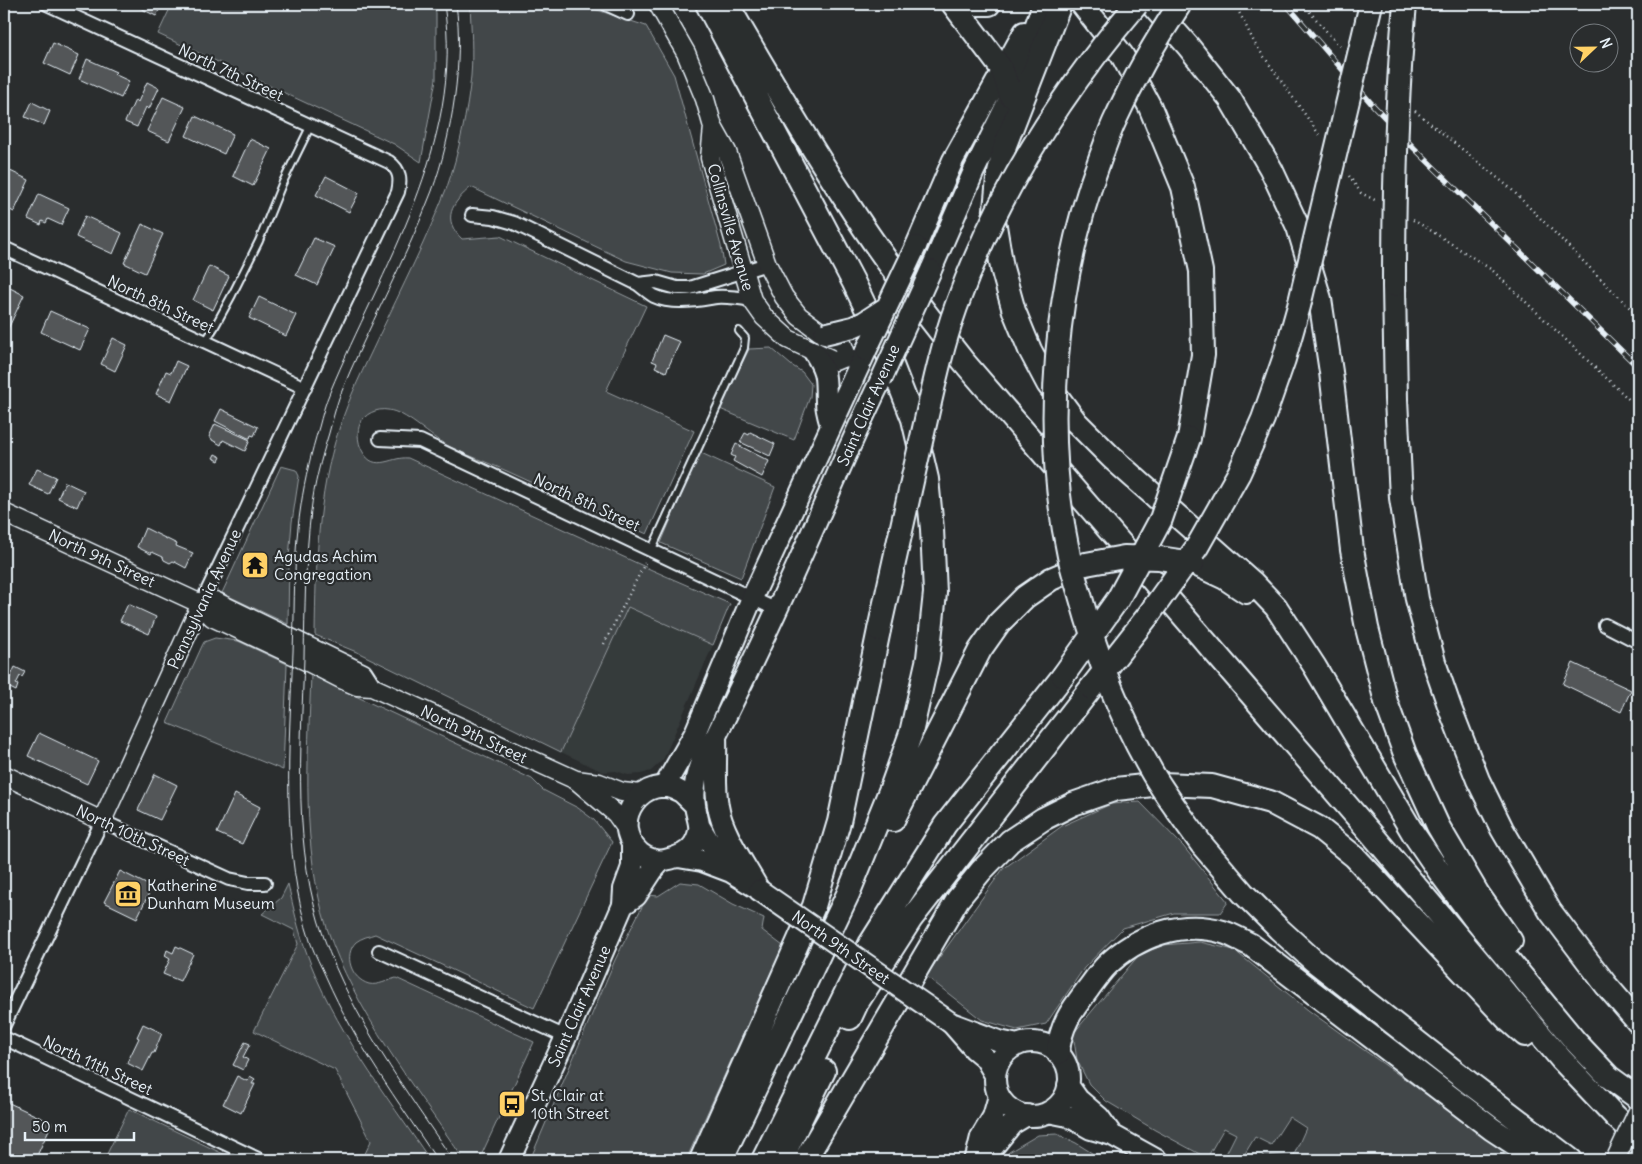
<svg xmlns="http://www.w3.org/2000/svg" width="1642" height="1164" viewBox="0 0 1642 1164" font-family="Delius,sans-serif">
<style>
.built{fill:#363a3b}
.green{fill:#424648;stroke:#959ca0}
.building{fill:#535759;stroke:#e8f1f8}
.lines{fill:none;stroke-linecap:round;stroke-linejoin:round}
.lane-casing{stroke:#e8f1f8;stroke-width:10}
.street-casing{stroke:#e8f1f8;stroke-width:16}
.secondary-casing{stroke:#e8f1f8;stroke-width:21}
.primary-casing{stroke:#e8f1f8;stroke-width:24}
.highway-casing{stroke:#e8f1f8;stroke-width:26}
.path{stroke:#e8f1f8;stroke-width:2.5;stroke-dasharray:1 4;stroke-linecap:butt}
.lane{stroke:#2a2d2e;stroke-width:6}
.street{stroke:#2a2d2e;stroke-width:12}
.secondary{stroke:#2a2d2e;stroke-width:18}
.primary{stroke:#2a2d2e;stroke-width:20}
.highway{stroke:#2a2d2e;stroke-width:22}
.tram{stroke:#e8f1f8;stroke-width:1}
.rail-casing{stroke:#e8f1f8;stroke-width:5.5}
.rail{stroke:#2a2d2e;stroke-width:4;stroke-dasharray:11;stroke-linecap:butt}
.secondary-bridge-casing{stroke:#e8f1f8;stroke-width:21;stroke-linecap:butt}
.primary-bridge-casing{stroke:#e8f1f8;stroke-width:24;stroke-linecap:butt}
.highway-bridge-casing{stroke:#e8f1f8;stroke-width:26;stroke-linecap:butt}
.secondary-bridge{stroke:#2a2d2e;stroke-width:18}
.primary-bridge{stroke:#2a2d2e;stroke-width:20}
.highway-bridge{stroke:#2a2d2e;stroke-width:22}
.labels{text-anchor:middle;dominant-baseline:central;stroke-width:4.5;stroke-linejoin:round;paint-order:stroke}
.street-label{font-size:16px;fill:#e8f1f8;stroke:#2a2d2e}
.poi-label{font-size:16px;fill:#e8f1f8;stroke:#2a2d2e;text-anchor:start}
</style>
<rect width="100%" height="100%" fill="#2a2d2e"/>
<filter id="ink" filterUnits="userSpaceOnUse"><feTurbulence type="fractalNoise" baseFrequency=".02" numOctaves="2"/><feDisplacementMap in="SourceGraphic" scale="10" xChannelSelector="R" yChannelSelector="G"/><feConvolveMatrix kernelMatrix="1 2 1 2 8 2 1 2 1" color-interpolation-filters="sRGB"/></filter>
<g filter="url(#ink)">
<path class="built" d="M628 607 713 645 663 760 651 771 641 774 628 775 616 771 603 772 561 752Z"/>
<path class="green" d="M172 4H434L436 13V79L421 162 394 144 158 34Z
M470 4H579L646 26 674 75 721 246 724 265 703 274 672 273 626 261 471 187C452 203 441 219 462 239L500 236 646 306 606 391 694 431 647 534C601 514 555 493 509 472 487 462 463 454 443 443 427 434 406 412 388 410 377 408 364 414 360 424 357 431 358 440 360 446 372 476 390 456 408 458L652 570 730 604 713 645 628 607 561 752 359 653 315 635C316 565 317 496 339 429 349 397 364 368 378 338 402 288 427 238 447 187 458 156 468 109 471 76 473 52 471 27 470 4Z
M771 348 791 365 802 372 811 384 810 397 794 440 720 409 749 349Z
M699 452 775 487 741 578 661 543Z
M281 466 296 470 299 476 292 522 289 558 288 624 222 593Z
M215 638 238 641 287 664 283 770 167 723 202 646 204 642Z
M311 675 532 779 543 790 578 808 594 820 612 842 534 1008 375 934C369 936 361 938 356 942 343 955 351 979 369 984 378 986 388 980 396 978L534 1042 479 1160H464C416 1089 354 1010 327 928 301 846 308 759 311 675Z
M1140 802 1183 846 1228 902 1220 913H1174L1123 928 1084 968 1046 1024 1017 1030 982 1020 926 976 1003 869 1062 826 1111 804Z
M680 882 699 884 733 904 764 918 762 930 783 946 686 1160H530L615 960 648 895 658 896Z
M288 884C293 906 298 929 306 951 332 1026 386 1095 430 1160H362L371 1141 335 1070 254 1031 298 944 294 930 262 914 281 898Z
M1200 942 1234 950 1308 1010 1518 1160H1261L1263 1155 1293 1157 1306 1128 1289 1117 1271 1145 1255 1137 1241 1160H1223L1236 1134 1224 1128 1207 1158 1155 1130 1106 1101 1089 1084 1077 1060 1073 1034 1138 956 1163 945Z
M129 1109 236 1160H104Z
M1057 1134 1076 1143 1103 1160H1002L1009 1152 1038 1135Z"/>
<path class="building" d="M135 4H162L156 16 134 5Z
M53 43 79 55 70 75 44 63Z
M87 59 116 72 114 74 129 81 121 98 79 79Z
M147 82 159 88 149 109 146 107 137 127 125 122 135 100 138 102Z
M163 97 185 107 169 141 147 131Z
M32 102 50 111 44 125 25 117Z
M195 116 233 134 224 154 186 136Z
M250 139 271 149 253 186 233 176Z
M4 168 29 180 14 212 4 207Z
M326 176 359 193 349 212 316 195Z
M39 194 69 208 61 225 48 219 46 223 42 221 41 225 28 219Z
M85 216 122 233 113 254 76 237Z
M142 224 163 234 145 273 124 263Z
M314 238 335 247 317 285 296 275Z
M209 266 229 276 213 310 193 300Z
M4 285 24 295 7 331 4 330Z
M259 297 296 315 286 336 249 318Z
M50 311 90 329 80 350 41 332Z
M663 335 680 342 666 372 655 367 657 363 652 361Z
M113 338 127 345 115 371 101 364Z
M176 361 187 366 171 401 156 394 166 371 171 373Z
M221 409 258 427 254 436 251 435 250 438H248L215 421Z
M215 424 250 440 245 451 223 440 221 445 212 440V439L209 437Z
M750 432 775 444 770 456 740 442 745 433 749 435Z
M736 444 769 461 762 477 733 461 735 457 731 455Z
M215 454 221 457 219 461 213 458Z
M37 469 56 477 48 494 29 485Z
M65 482 84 491 77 507 58 498Z
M145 528 177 544 176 546 193 553 186 568 173 561 170 563 164 560 163 557 152 552 151 554 137 547Z
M128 604 156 617 149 634 120 621Z
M1573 663 1631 690 1621 712 1563 684Z
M15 667 25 672 22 677 20 676 16 684 18 685 16 691 6 686Z
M4 705 8 707 4 717Z
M39 733 98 761 87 784 28 756Z
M155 774 177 785 160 820 138 810Z
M235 794 260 807 242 844 217 833Z
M120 871 152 887 137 918 104 902Z
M176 946 193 954 180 981 163 974 170 959 165 956 167 950 173 953Z
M143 1024 162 1033 154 1053H152L143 1071 127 1063 139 1038 137 1037Z
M245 1042 250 1044 243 1057 248 1060 243 1070 233 1065Z
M237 1076 247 1081 250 1076 255 1079 252 1084H255L241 1113 223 1104Z
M7 1102 52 1123 35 1160H4V1109Z"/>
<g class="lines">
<g class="lane-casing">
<path id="lane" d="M205 342 214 328 232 295 259 241 282 184 310 127
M651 551 744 348 745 338 739 331"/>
</g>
<g class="street-casing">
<path id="street" d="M47 4 389 162C400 170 401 179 398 192L201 604
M606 4 628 14
M472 215 493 217 514 223 638 284C643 288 649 293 654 296 673 305 697 300 716 297 728 296 740 298 752 300
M4 248 305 388
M638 284 656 282 677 288H690L767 264
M380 439 420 441 777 610
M1605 625 1638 642
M379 951 566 1037
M4 1025 102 821 229 879 248 883H265
M4 1038 260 1160"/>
</g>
<g class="secondary-casing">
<path id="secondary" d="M658 4 686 53 705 99 713 127 727 152 767 264 784 297 799 316 819 331 842 343 847 356 860 364
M713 127 710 158 752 300 764 317 788 339 835 361 847 356
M4 513 201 604 212 617 304 660 341 679 357 686 372 687 576 780 616 814 626 828
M201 604 215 601 223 605 363 673 372 687
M4 775 102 821 201 604
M576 780 599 783 622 792 641 794"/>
</g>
<g class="primary-casing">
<path id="primary" d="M916 246 953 160 1024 32
M931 270 974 171 1011 96 1043 4
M814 352C828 374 825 378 826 402 826 410 829 419 831 426
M716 736C717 759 714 784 718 806 722 833 746 866 759 890
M664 787 695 733 752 598 866 351
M695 805C690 801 686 796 681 792 646 770 605 821 640 853 646 858 657 862 665 860 675 858 688 854 694 844 704 826 697 822 695 805 693 790 696 774 702 760 706 751 712 743 717 734 736 696 755 657 773 618 810 540 842 459 881 380
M700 827 708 840 731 872
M678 857 702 861 731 872 757 888
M623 905 636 896 653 870 661 861
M951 1023 999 1041 1018 1045
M953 1025 974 1049 985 1058 995 1075
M995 1079a37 37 0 1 1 74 0a37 37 0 1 1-74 0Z
M1068 1085 1078 1099 1099 1117 1112 1135
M1048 1112 1068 1116 1091 1129 1112 1135 1157 1160
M976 1158 981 1137 993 1117 999 1096
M509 1160 566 1037 623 905 624 889 632 867V846
M974 1160 994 1146 1012 1124 1027 1115"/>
</g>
<g class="highway-casing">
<path id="highway" d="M707 4 853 281 886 350 913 419 927 479 932 529 935 593 928 658 911 733 892 786 848 894 721 1160
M727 4C765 70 803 135 845 199 881 256 922 309 964 362L1370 832 1561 1059 1616 1117 1638 1137
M953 4 1002 69 1011 96
M975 4H989
M1060 4 1005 145 998 178 994 220 1002 268 1014 311 1030 350 1048 384 1076 422 1112 458 1253 583 1276 607 1315 667 1413 833 1441 874 1473 917 1575 1041 1609 1077 1638 1098
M1082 4 1122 55 1150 107 1183 187 1201 271 1203 355 1189 438
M1151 4 1188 46 1230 99 1271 169 1298 227 1320 299 1331 372 1352 550 1367 628 1386 702 1405 754 1438 826 1478 894 1511 941
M1394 285 1396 399 1401 498 1417 599 1434 662 1451 711 1478 780 1502 829 1550 911 1606 985 1638 1022
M1193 563 1225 578 1246 592
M893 820 980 650 999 623 1025 597 1051 579 1086 564
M1202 845 1243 893 1279 929 1313 960 1472 1085 1571 1160
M850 1018 857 1003 911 919 1091 688
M1058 1053C1060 1025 1072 1010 1088 989 1094 981 1100 972 1107 965 1138 935 1182 920 1223 932 1233 935 1242 941 1251 945L1492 1129 1539 1160
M701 1160 814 906 839 822 879 630
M763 1160 870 944 945 825 1063 676
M781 1160 824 1071
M805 1160 958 899 981 871 1010 841 1043 819 1073 804 1116 789 1162 784 1212 786 1270 802 1319 828 1355 857 1509 1021 1525 1035"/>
</g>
<path class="path" d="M1235 4 1255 44 1321 137
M1303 4 1334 40 1341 47
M1415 111 1510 188 1638 316
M1349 176 1361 193 1377 201
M1413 220 1427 228 1492 270 1638 408
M604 644 645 563"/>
<use href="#lane" class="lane"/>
<use href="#street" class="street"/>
<use href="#secondary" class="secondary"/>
<use href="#primary" class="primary"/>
<use href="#highway" class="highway"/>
<path class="tram" d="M437 1160C398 1101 355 1043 326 977 321 966 315 955 311 944 280 851 289 748 293 652 295 603 293 553 301 505 305 479 311 453 319 427 322 416 325 403 330 392 381 269 465 143 444 4
M453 1160C406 1091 352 1017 324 938 292 848 301 752 304 658 305 609 305 560 311 511 314 485 321 459 329 433 332 422 335 410 339 398 367 328 405 262 432 191 452 136 464 61 456 4"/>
<g class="rail-casing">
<path id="rail" d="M1286 4 1371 103 1414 148 1638 367"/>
</g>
<use href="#rail" class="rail"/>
<g class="secondary-bridge-casing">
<path id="secondary-bridge" d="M1615 1160 1638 1111"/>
</g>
<g class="primary-bridge-casing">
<path id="primary-bridge" d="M824 334 853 327 864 322 887 307
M866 351 916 246
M881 380 931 270
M759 890 951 1023"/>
</g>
<g class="highway-bridge-casing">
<path id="highway-bridge" d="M1180 4C1156 40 1134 78 1116 118 1110 130 1106 143 1101 156 1055 280 1041 426 1069 556 1072 569 1076 582 1080 595 1097 657 1121 719 1153 774 1168 799 1186 822 1202 845
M1394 285C1394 191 1396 97 1405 4
M1086 564 1124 557 1159 558 1193 563
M879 630C893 568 906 507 920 446 931 399 940 352 956 307 997 193 1059 95 1137 4
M1063 676 1118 599 1161 519 1189 438
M1091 688 1147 617 1197 547 1239 473 1263 419 1284 359 1299 306 1371 4"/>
</g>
<use href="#secondary-bridge" class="secondary-bridge"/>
<use href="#primary-bridge" class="primary-bridge"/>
<use href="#highway-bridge" class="highway-bridge"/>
</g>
</g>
<defs>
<g id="temple-square" transform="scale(1.4375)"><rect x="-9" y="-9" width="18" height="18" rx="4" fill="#ffd166" stroke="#2a2d2e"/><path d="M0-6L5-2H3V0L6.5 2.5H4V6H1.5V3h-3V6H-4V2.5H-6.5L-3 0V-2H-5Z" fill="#111"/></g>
<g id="museum-square" transform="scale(1.4375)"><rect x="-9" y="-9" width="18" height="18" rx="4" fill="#ffd166" stroke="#2a2d2e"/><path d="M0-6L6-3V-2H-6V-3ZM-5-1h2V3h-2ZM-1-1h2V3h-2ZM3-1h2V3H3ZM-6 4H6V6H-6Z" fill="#111"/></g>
<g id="bus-square" transform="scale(1.4375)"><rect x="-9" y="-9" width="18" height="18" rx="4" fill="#ffd166" stroke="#2a2d2e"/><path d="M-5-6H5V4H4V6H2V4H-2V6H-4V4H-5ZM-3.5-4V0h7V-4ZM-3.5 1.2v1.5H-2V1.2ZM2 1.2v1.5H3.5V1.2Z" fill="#111"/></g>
</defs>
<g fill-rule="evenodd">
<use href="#temple-square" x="255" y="565"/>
<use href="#museum-square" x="128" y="894"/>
<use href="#bus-square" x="512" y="1104"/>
</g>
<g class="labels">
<g class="street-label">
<text transform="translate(231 72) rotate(25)">North 7th Street</text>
<text transform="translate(731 227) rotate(74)">Collinsville Avenue</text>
<text transform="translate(161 304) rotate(25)">North 8th Street</text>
<text transform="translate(868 405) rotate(-66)">Saint Clair Avenue</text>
<text transform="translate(587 502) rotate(25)">North 8th Street</text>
<text transform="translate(102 558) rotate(25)">North 9th Street</text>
<text transform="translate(204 599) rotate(-65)">Pennsylvania Avenue</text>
<text transform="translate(474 734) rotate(25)">North 9th Street</text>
<text transform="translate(133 835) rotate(25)">North 10th Street</text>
<text transform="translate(841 947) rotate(35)">North 9th Street</text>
<text transform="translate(579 1006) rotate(-66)">Saint Clair Avenue</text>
<text transform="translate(98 1065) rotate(25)">North 11th Street</text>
</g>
<g class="poi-label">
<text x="274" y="556">Agudas Achim<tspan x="274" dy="18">Congregation</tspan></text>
<text x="147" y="885">Katherine<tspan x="147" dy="18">Dunham Museum</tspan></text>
<text x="531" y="1095">St. Clair at<tspan x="531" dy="18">10th Street</tspan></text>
</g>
</g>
<rect width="1642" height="1164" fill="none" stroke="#2a2d2e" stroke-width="20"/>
<rect x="10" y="10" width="1622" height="1144" fill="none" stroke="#e8f1f8" stroke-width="2" filter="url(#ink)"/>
<g transform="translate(1594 48) rotate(68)"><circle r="24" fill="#2a2d2e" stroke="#767b7f"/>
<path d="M0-4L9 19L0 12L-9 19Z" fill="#ffd166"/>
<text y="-8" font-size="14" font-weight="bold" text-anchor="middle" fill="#e8f1f8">N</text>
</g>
<path d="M25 1132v8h109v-8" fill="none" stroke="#e8f1f8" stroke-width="2.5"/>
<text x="32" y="1132" font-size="15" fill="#e8f1f8" stroke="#2a2d2e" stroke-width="4" paint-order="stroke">50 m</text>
</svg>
